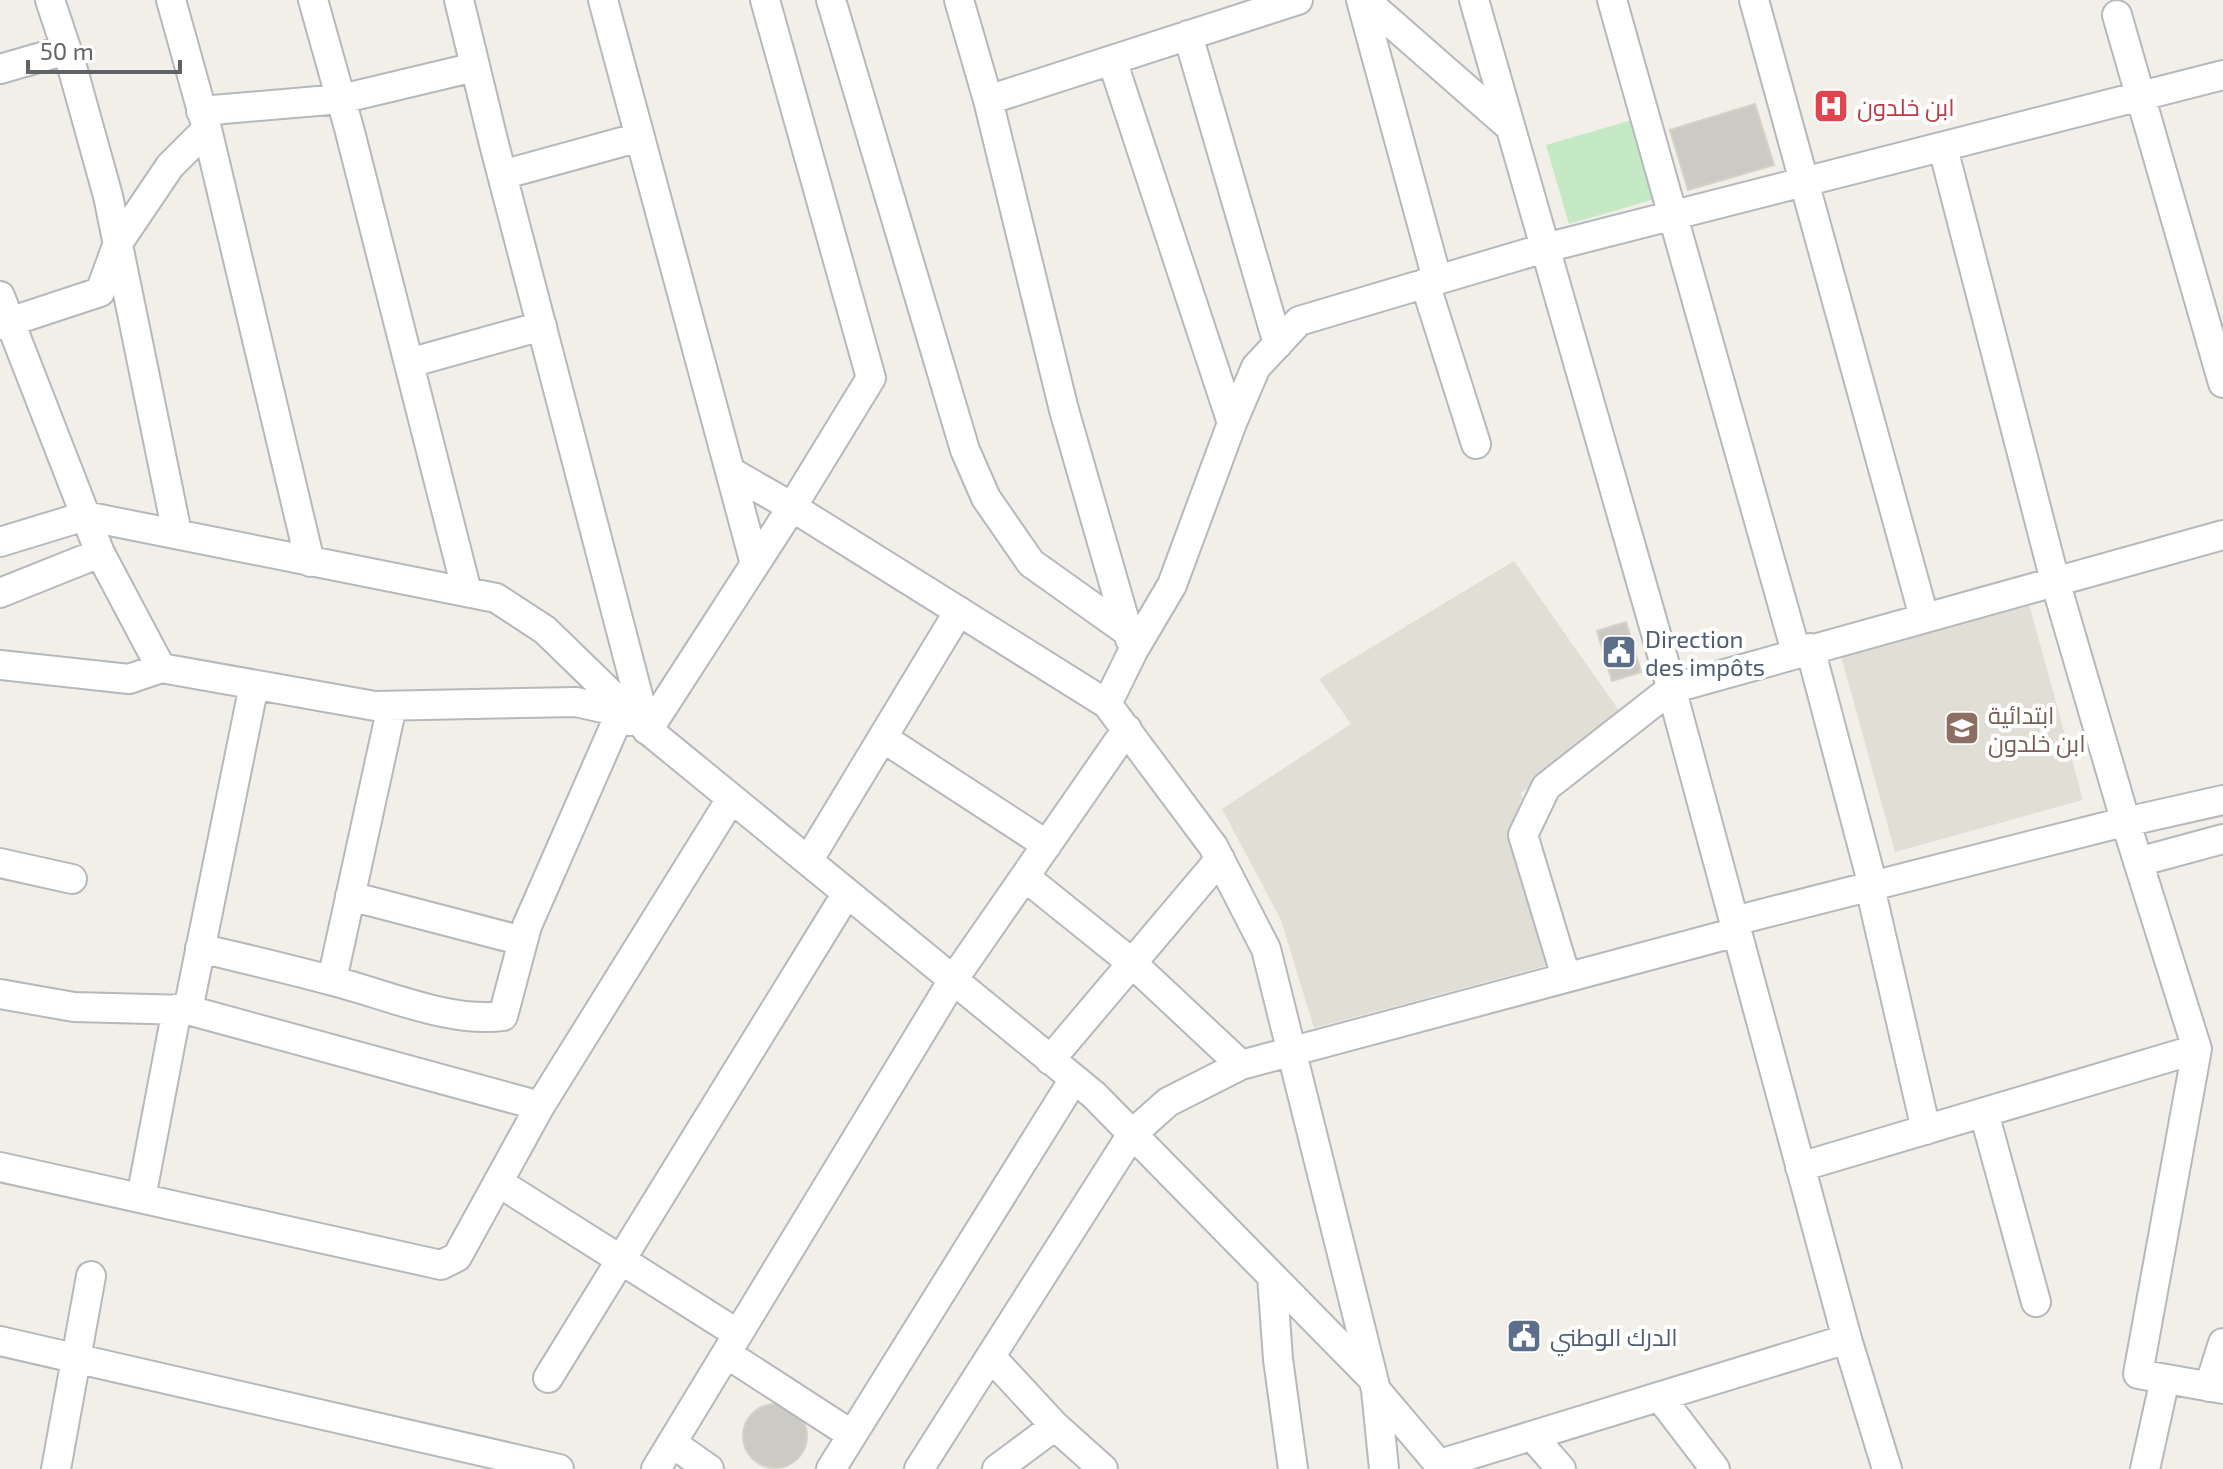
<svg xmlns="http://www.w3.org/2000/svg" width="2223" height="1469" viewBox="0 0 2223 1469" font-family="'Exo 2',Cairo,sans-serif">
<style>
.education{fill:#e1ded6}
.green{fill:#c5e8c5}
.building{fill:#cccac5;stroke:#d6d1c6;stroke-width:2}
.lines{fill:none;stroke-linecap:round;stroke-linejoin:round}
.minor-casing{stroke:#b5b8bc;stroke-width:32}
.minor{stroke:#fff;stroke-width:28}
.labels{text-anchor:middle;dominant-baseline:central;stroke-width:8;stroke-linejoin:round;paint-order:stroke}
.health-label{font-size:24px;fill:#be3a42;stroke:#fff;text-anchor:start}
.service-label{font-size:24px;fill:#4e5e75;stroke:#fff;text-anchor:start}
.education-label{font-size:24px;fill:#785e54;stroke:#fff;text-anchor:start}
</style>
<rect width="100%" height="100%" fill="#f1efe8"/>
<path class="education" d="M1514 561 1625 719 1521 793 1575 958 1314 1028 1281 920 1222 809 1351 724 1319 679Z
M2029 604 2083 800 1895 852 1841 656Z"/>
<path class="green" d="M1632 120 1655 199 1569 224 1546 145Z"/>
<path class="building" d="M1755 104 1774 165 1688 190 1670 130Z
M1626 622 1641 672 1612 681 1597 631Z
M743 1436a32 32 0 1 1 64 0a32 32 0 1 1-64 0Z"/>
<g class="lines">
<g class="minor-casing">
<path id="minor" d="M50 0 71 63 108 196 177 533
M171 0 207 129 310 562
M313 0 349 128 467 592
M459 0 494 144 647 730
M603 0 755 564
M831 0 965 450 986 498 1031 563 1128 632
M959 0 988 100 1064 410 1130 639
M1361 0 1437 279
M1365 0 1510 127
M1474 0 1663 658 1847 1339 1887 1469
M1612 0 1796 652
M1754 0 1924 617
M2117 15 2223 383
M1188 35 1278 344
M1112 60 1232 423
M0 69 66 50
M988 100 1298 0
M201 111 341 99 475 67
M1943 148 2055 581 2126 823 2197 1049 2138 1374 2223 1389
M502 175 640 137
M1425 283 1476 444
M0 296 100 553 161 668 375 706 576 702 607 709 629 721
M0 325 100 292 118 243 170 166 207 129
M409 363 542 326
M731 472 792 507 1107 704 1213 846 1266 949 1376 1390 1384 1469
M0 542 85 516 496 598 545 630 648 730 1094 1095 1373 1379
M0 593 100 553
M1810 648 1873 886
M0 665 129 679 161 668
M1107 704 1133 651 1172 585 1232 423 1256 367 1299 321 1545 248 2223 75
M648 730 792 507 871 378 765 0
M883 738 1047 845
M808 861 959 611
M2138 862 2223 839
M0 863 72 879
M1025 877 1132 963 1241 1065
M1870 887 1926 1130
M350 896 523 941
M1734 921 2112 825 2223 800
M200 948C245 959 289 969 333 981 385 994 449 1023 503 1016L527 926 619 716
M1566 977 1523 835 1546 787 1671 689 2223 535
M332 980 392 706
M0 994 74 1007 188 1010 540 1106
M188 1010 254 685
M1050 1060 1220 859
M1984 1113 2036 1302
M0 1167 441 1265 457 1257 540 1106 731 799
M1800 1167 2197 1049
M498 1182 738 1334
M141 1198 177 1009
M1272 1276 1278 1359 1293 1469
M0 1341 559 1469
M727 1354 852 1435
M992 1358 1055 1426 1103 1469
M548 1378 847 893
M2209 1387 2223 1343
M1376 1390 1443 1469
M1660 1397 1715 1469
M1533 1437 1561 1469
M672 1443 709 1469
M1440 1464 1847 1339
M56 1469 91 1276
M656 1469 953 980 1127 729
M831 1469 1074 1079
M919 1469 1132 1134 1168 1102 1241 1065 1737 932
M997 1469 1055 1426
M2145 1469 2165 1379"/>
</g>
<use href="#minor" class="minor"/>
</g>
<defs>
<g id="hospital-square" transform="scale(1.8)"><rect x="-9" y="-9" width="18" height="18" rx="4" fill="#e0444e" stroke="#fff"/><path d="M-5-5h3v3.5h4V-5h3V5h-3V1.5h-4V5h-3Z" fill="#fff"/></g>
<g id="civic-square" transform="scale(1.8)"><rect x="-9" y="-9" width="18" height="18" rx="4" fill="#5c6f8a" stroke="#fff"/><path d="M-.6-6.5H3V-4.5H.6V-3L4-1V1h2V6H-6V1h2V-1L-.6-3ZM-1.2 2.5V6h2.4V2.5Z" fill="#fff"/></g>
<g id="school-square" transform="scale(1.8)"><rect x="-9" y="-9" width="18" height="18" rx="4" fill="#8d6e63" stroke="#fff"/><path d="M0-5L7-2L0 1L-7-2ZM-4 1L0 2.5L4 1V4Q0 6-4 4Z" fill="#fff"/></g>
</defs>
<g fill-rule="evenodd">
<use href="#hospital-square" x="1831" y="106"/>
<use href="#civic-square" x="1619" y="652"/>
<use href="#school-square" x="1962" y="728"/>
<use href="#civic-square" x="1524" y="1336"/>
</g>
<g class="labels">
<g class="health-label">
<text x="1857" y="106">ابن خلدون</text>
</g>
<g class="service-label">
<text x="1645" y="638">Direction<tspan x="1645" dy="28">des impôts</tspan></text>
<text x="1550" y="1336">الدرك الوطني</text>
</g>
<g class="education-label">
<text x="1988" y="714">ابتدائية<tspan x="1988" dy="28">ابن خلدون</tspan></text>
</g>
</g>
<path d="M28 60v12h152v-12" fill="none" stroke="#5f6368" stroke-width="4"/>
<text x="40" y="60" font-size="24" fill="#5f6368" stroke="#ffffff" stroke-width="6" paint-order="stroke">50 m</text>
</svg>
